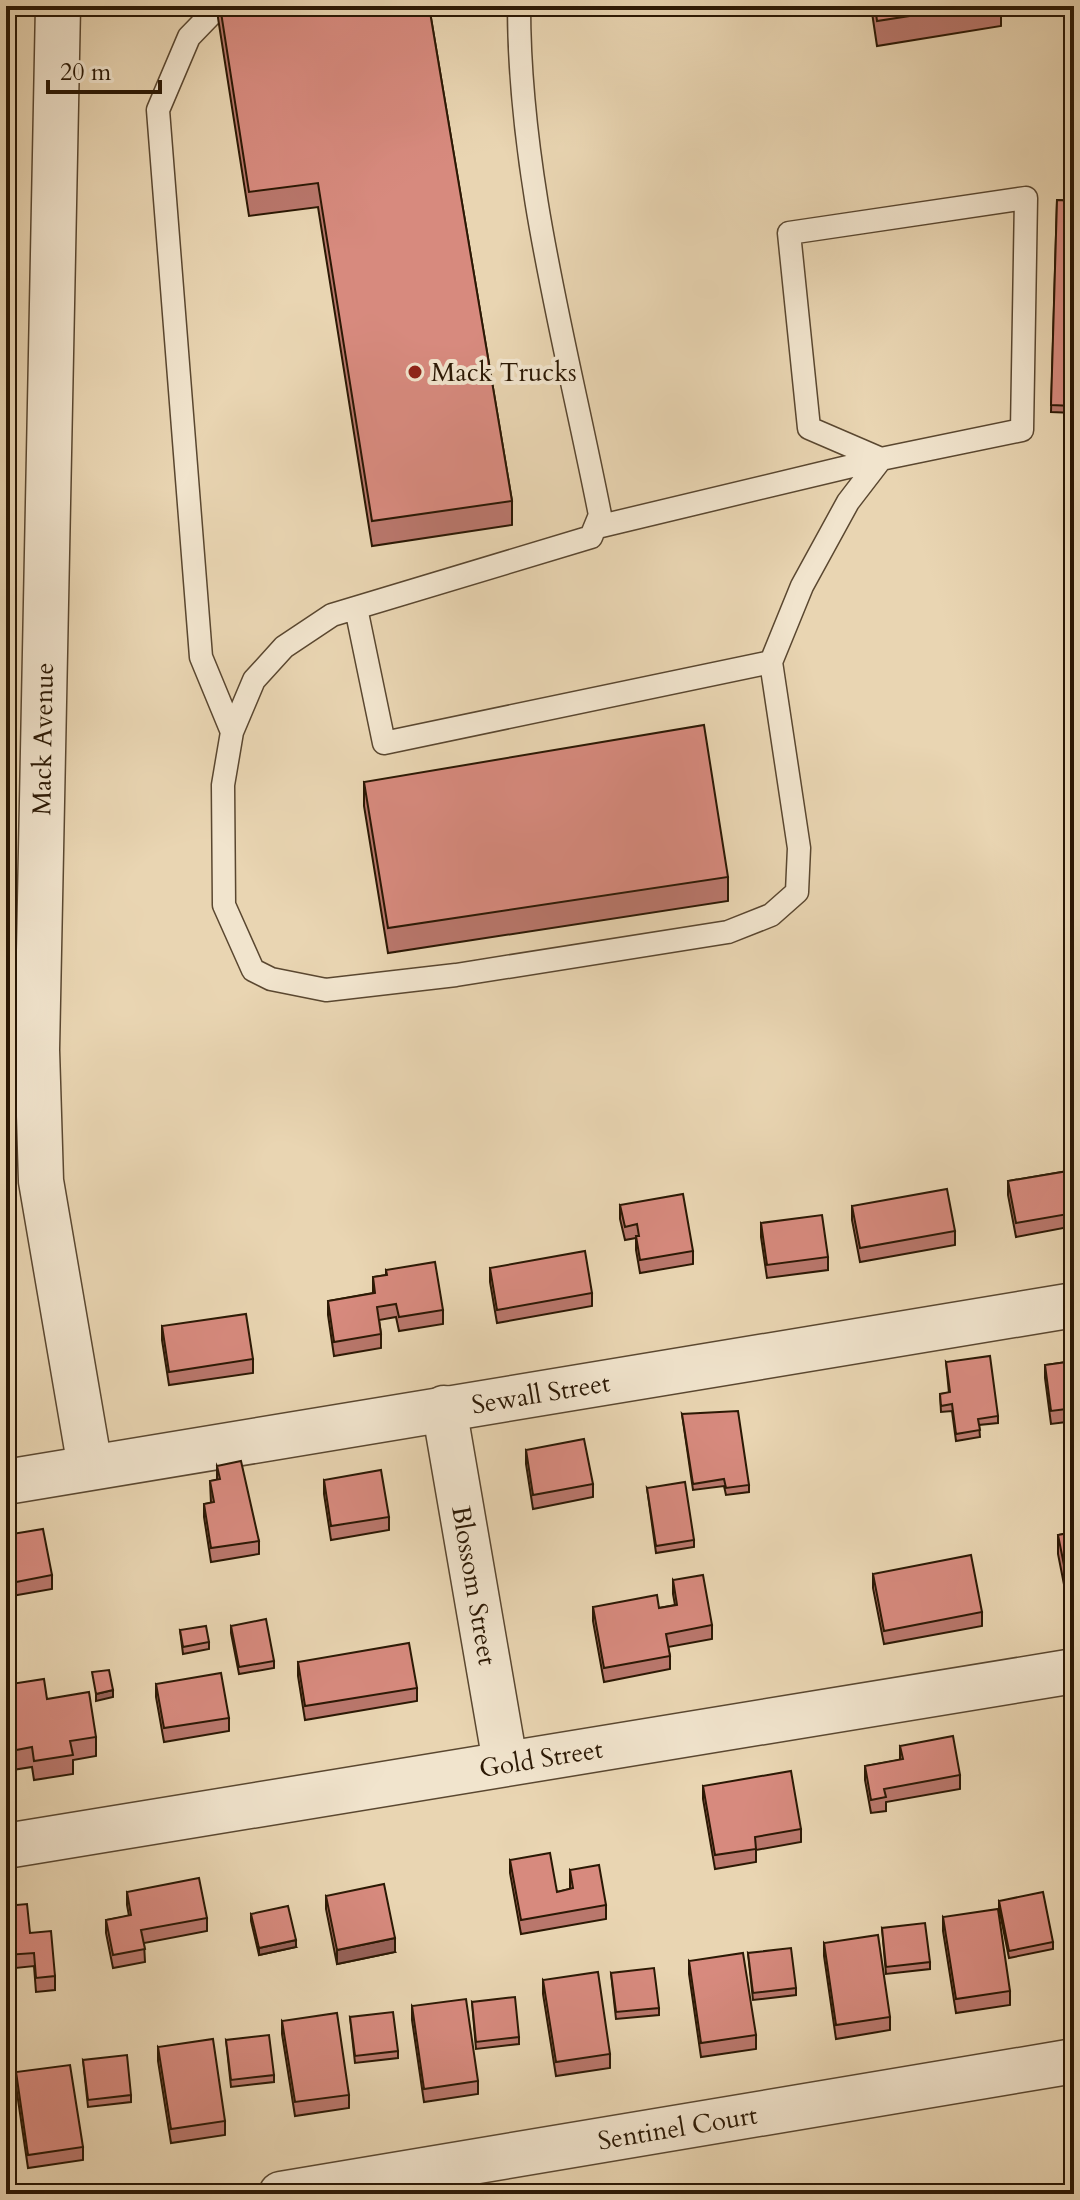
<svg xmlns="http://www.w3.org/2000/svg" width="1080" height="2200" viewBox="0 0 1080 2200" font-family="Cardo,serif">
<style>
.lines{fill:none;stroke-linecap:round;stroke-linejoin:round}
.lane-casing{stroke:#5a4730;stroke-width:25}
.street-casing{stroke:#5a4730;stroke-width:47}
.lane{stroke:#f1e4cd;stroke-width:22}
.street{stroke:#f1e4cd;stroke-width:44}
.wall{fill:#b9776c;stroke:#2b1804;stroke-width:2}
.shaded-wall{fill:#966158;stroke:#2b1804;stroke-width:2}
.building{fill:#d78a7e;stroke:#2b1804;stroke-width:2}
.poi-dot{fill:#8f2418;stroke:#f1e4cd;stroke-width:3}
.labels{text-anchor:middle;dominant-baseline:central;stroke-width:8;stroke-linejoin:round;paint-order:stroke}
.poi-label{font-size:26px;fill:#2b1804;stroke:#f1e4cd;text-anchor:start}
.street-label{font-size:26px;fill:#2b1804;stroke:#f1e4cd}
</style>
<rect width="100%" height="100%" fill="#e9d5b2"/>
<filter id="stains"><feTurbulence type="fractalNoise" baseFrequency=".0025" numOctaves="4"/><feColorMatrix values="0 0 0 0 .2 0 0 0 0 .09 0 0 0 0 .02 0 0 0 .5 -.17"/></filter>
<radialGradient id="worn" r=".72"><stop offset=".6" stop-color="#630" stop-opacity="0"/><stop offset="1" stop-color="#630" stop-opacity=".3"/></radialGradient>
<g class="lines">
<g class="lane-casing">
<path id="lane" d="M219 6 189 37 158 110 201 657 232 732
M519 6C519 178 567 347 600 515L591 537 332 615 284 647 254 680 232 732 223 785 224 905 253 970 271 979 326 990 456 975 728 932 771 915 797 892 799 848 771 662 802 586 848 502 881 459
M597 527 881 459 1022 430 1026 198 789 233 809 428 881 459
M356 608 384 743 771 662"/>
</g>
<g class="street-casing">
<g id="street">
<path d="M58 6 37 1050 41 1181 90 1467"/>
<path id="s1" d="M444 1408 505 1762"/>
<path id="s2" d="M6 1482 1074 1305"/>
<path id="s3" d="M6 1846 1074 1671"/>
<path id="s4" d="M281 2194 1074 2061"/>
</g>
</g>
<use href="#lane" class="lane"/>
<use href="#street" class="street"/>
</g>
<path class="wall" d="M218 6H429L512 501V525L372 546 318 207 249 216 218 18Z
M871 6H1001V26L877 46Z
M1057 200 1074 201V413L1051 412Z
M364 782 728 877V901L388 953 364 806Z
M1074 1170V1226L1016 1237 1008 1195V1181Z
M620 1205 693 1251V1264L640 1273 636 1250V1238L625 1240 620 1219Z
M852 1206 955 1231V1245L860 1262 852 1220Z
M761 1223 828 1257V1270L767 1278 761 1237Z
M490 1268 592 1293V1306L497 1323 490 1282Z
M386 1270 443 1310V1324L399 1331 396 1317 379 1320 381 1334V1348L334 1356 328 1315V1301L373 1293V1277L386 1275Z
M162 1326 253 1359V1373L169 1385 162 1340Z
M1074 1361V1421L1051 1424 1045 1378V1365Z
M946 1362 998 1416V1423L979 1425 980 1437 956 1441 952 1411 941 1412 940 1394 949 1393Z
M682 1414 749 1485V1492L726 1495 724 1486 693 1490Z
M526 1450 593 1484V1497L533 1509 526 1464Z
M217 1466 259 1541V1554L211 1562 204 1517V1504L211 1503 210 1481 217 1480Z
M324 1480 389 1517V1530L331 1540 324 1494Z
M647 1488 694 1540V1547L656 1553Z
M1074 1532V1614L1070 1615 1058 1554V1535Z
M6 1535 52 1575V1589L6 1597Z
M873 1574 982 1612V1626L884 1644 873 1588Z
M673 1580 712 1625V1639L668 1647 670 1656V1669L604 1682 593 1621V1607L659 1608 675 1605 673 1594Z
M231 1626 274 1661V1668L239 1674 231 1633Z
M180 1630 209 1642V1649L183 1654Z
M298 1662 417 1688V1701L305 1720 298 1676Z
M11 1684 47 1699 96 1737V1756L73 1760V1774L34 1780 32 1767 6 1771V1704L11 1703Z
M156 1684 229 1718V1731L164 1742 156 1697Z
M1070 1703H1074V1745L1070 1717Z
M900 1746 960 1775V1789L886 1802V1811L871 1813 865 1780V1766L900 1760Z
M703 1786 801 1829V1842L756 1850V1862L715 1869 703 1799Z
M510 1860 557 1892 570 1889V1870L606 1905V1919L521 1934 510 1873Z
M127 1892 207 1918V1931L144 1943 145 1962 113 1968 106 1933V1920L129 1916 127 1905Z
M326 1896 395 1952 337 1964 326 1909Z
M1074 1897V1955L1067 1911V1898Z
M999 1901 1053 1942V1949L1009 1958 999 1908Z
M6 1906 30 1933 55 1976V1990L36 1992 34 1966 6 1969Z
M251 1914 296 1947 259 1955 251 1921Z
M943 1917 1010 1991V2005L956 2013 943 1931Z
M882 1928 930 1962V1969L886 1974Z
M824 1943 890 2017V2030L836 2039 824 1956Z
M748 1953 796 1988V1995L753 2000Z
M689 1961 756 2035V2049L701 2057 689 1974Z
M611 1973 659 2008V2015L616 2019Z
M543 1980 610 2054V2068L556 2076 543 1994Z
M472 2002 519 2037V2044L476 2049Z
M412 2006 478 2081V2094L424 2102 412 2020Z
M350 2017 398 2051V2058L355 2063Z
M282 2021 349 2095V2108L295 2116 282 2034Z
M226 2040 274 2075V2082L231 2087Z
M158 2047 225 2121V2135L171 2143 158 2061Z
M83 2060 131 2095V2102L88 2107Z
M16 2072 83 2147V2160L28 2168 16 2086Z"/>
<path class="shaded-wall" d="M113 1690V1697L96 1701V1694Z
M395 1938V1952L337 1964V1950Z
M296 1940V1947L259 1955V1948Z"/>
<path class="building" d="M220 6H429L512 501 372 521 318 183 249 192Z
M875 6H974L877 21Z
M1057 200 1074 201V406L1051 405Z
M704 725 728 877 388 928 364 782Z
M1074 1170V1213L1016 1223 1008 1181Z
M947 1189 955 1231 860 1248 852 1206Z
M683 1194 693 1251 640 1260 636 1236H639L637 1224 625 1227 620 1205Z
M822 1215 828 1257 767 1265 761 1223Z
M585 1251 592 1293 497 1310 490 1268Z
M435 1262 443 1310 399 1317 396 1304 377 1307 381 1334 334 1342 328 1301 375 1293 373 1277 387 1275 386 1270Z
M246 1314 253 1359 169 1372 162 1326Z
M990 1356 998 1416 978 1419 980 1430 956 1434 952 1404 941 1406 940 1394 950 1392 946 1362Z
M1074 1361V1408L1051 1411 1045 1365Z
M738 1411 749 1485 726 1488 724 1479 693 1484 682 1414Z
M584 1439 593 1484 533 1495 526 1450Z
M241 1461 259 1541 211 1548 204 1504 214 1502 210 1481 220 1479 217 1466Z
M381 1470 389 1517 331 1526 324 1480Z
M685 1482 694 1540 656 1546 647 1488Z
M43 1529 52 1575 6 1584V1535Z
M1074 1532V1594L1070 1595 1058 1535Z
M971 1555 982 1612 884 1631 873 1574Z
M703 1575 712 1625 666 1634 670 1656 604 1668 593 1607 657 1595 659 1608 677 1605 673 1580Z
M266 1619 274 1661 239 1667 231 1626Z
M206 1626 209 1642 183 1647 180 1630Z
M409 1643 417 1688 305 1706 298 1662Z
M109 1670 113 1690 96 1694 92 1672Z
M221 1673 229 1718 164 1728 156 1684Z
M44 1679 47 1699 89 1692 96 1737 70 1741 73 1755 34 1761 32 1747 6 1752V1704L14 1703 11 1684Z
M1070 1703H1074V1732Z
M953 1736 960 1775 884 1789 886 1797 871 1800 865 1766 903 1759 900 1746Z
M791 1771 801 1829 755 1837 756 1849 715 1855 703 1786Z
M550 1853 557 1892 573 1888 570 1870 599 1865 606 1905 521 1920 510 1860Z
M199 1878 207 1918 141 1930 145 1949 113 1955 106 1920 131 1915 127 1892Z
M384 1884 395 1938 337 1950 326 1896Z
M1043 1892 1053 1942 1009 1951 999 1901Z
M1074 1897V1941L1067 1898Z
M27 1904 30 1933 51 1931 55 1976 36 1978 34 1953 6 1955V1906Z
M288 1906 296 1940 259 1948 251 1914Z
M998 1909 1010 1991 956 1999 943 1917Z
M925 1923 930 1962 886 1967 882 1928Z
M878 1935 890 2017 836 2025 824 1943Z
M791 1948 796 1988 753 1993 748 1953Z
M743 1953 756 2035 701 2043 689 1961Z
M654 1968 659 2008 616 2012 611 1973Z
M598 1972 610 2054 556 2062 543 1980Z
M515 1997 519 2037 476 2042 472 2002Z
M466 1999 478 2081 424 2089 412 2006Z
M393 2012 398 2051 355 2056 350 2017Z
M337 2013 349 2095 295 2102 282 2021Z
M269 2035 274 2075 231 2080 226 2040Z
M213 2039 225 2121 171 2129 158 2047Z
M127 2055 131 2095 88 2100 83 2060Z
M70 2065 83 2147 28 2155 16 2072Z"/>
<circle class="poi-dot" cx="415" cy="372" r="8"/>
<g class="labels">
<g class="poi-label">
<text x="431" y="372">Mack Trucks</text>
</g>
<g class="street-label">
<text transform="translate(43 739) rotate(-89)">Mack Avenue</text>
<text stroke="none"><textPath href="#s2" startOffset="542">Sewall Street</textPath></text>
<text stroke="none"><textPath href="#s1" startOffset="180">Blossom Street</textPath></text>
<text stroke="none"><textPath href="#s3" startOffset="542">Gold Street</textPath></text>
<text stroke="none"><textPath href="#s4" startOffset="402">Sentinel Court</textPath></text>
</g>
</g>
<rect width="1080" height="2200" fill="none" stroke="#e9d5b2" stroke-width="32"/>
<rect x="8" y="8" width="1064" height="2184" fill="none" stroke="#2b1804" stroke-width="4"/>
<rect x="16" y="16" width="1048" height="2168" fill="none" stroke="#2b1804" stroke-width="2"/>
<path d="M48 80v12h112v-12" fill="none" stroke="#2b1804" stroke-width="4"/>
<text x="60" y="80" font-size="24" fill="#2b1804" stroke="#f1e4cd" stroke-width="6" paint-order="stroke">20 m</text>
<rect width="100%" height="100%" filter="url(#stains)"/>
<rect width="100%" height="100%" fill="url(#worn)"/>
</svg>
